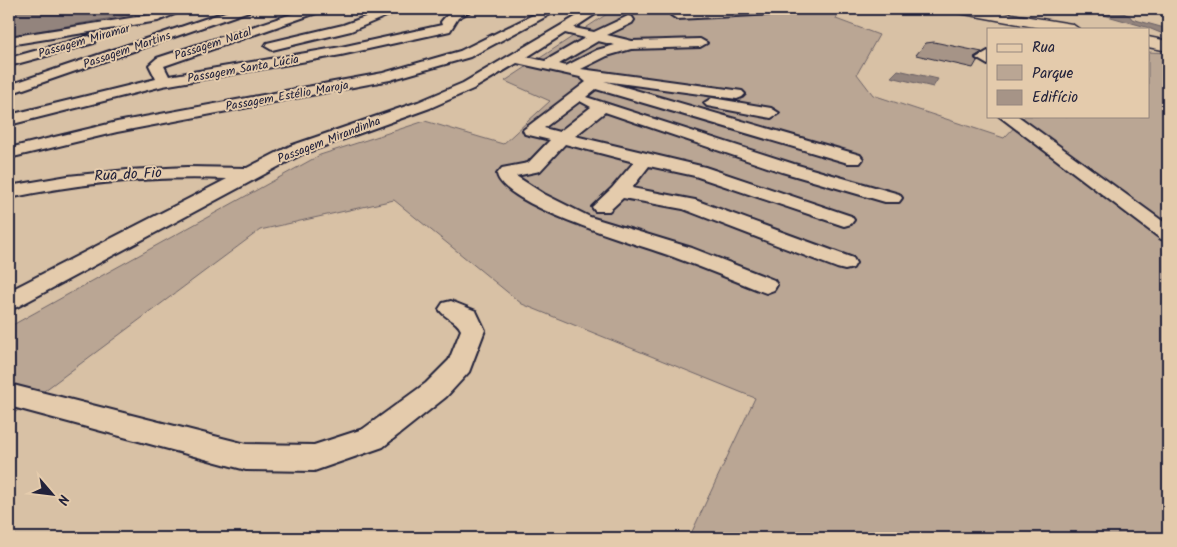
<svg xmlns="http://www.w3.org/2000/svg" width="1177" height="547" viewBox="0 0 1177 547" font-family="Kalam,sans-serif">
<style>
.green{fill:#baa694;stroke:#6e6468}
.water{fill:#93847d;stroke:#665d63}
.building{fill:#a69487;stroke:#22223b}
.lines{fill:none;stroke-linecap:round;stroke-linejoin:round}
.minor-casing{stroke:#22223b;stroke-width:4}
.major-casing{stroke:#22223b;stroke-width:3}
.minor{fill:#e4cbac;fill-rule:evenodd}
.major{fill:#e4cbac;fill-rule:evenodd}
.labels{text-anchor:middle;dominant-baseline:central;stroke-width:4;stroke-linejoin:round;paint-order:stroke}
.far-street-label{font-size:12px;fill:#22223b;stroke:#e4cbac}
.street-label{font-size:15px;fill:#22223b;stroke:#e4cbac}
</style>
<rect width="100%" height="100%" fill="#d8c1a5"/>
<filter id="ink" filterUnits="userSpaceOnUse"><feTurbulence type="fractalNoise" baseFrequency=".02" numOctaves="2"/><feDisplacementMap in="SourceGraphic" scale="10" xChannelSelector="R" yChannelSelector="G"/><feConvolveMatrix kernelMatrix="1 2 1 2 8 2 1 2 1" color-interpolation-filters="sRGB"/></filter>
<g filter="url(#ink)">
<path class="green" d="M619 9H840L836 19 879 35 857 74 873 95 1004 138 1025 116H1148V52L1168 53V538H689L755 398 522 304 394 200 260 230 9 417V327L320 155 425 121 503 144 550 101 505 81 610 12Z"/>
<path class="water" d="M9 9H164L9 36Z
M1096 9H1114L1130 16 1132 19 1168 29V36L1146 27 1097 13 1099 11Z
M898 70 938 79 933 87 891 77Z"/>
<path class="building" d="M934 42 982 52 974 57 977 61 973 68 916 55 926 43Z"/>
<g class="lines">
<g class="minor-casing">
<path id="minor" d="M170 9H187L158 21 9 45V37L156 14Z
M234 9H251L249 11 9 94V85Z
M307 9H324L322 11 164 66 169 76 341 47 442 25 441 22C450 10 460 8 474 9L458 18 450 31 341 55 163 86 9 125V115L156 79 149 65 157 58Z
M387 9H403L351 31 272 50 265 46 267 43 343 25Z
M545 9H560L470 57 390 80 117 132 9 158V148L117 122 383 73 460 51Z
M589 9H603L574 28 594 32 628 16 632 17 634 20 632 23 607 35 632 41 700 39 707 43 700 47 631 49 607 56 581 69 742 91 745 94 742 97 737 99 604 81 860 155 863 159 860 163H848L596 89 586 97 794 164 899 194 902 198 899 202H885L782 172 605 112 575 136 705 167 851 216 854 220 851 224 844 226 695 176 649 166 632 188 695 200 853 258 856 263 853 268 845 270 837 268 683 209 623 198 609 211H595L592 207 612 188 634 162 565 144 540 171 516 176 544 194 590 217 692 248 774 280 777 285 774 290 766 293 758 290C731 279 704 268 676 258 645 246 503 207 497 174L502 168 528 163 550 140 525 134 523 130 586 82 580 77 517 63 473 89 430 108 302 154 17 307 9 309V291L227 179C153 176 81 183 9 198V186L68 176 127 170 187 167 247 168 290 146 418 102 463 83ZM565 33 585 38 545 61 527 57ZM598 41 615 45 597 50 566 66 559 64ZM580 101 591 107 559 132 544 128Z
M731 9 783 10 777 14 677 19 671 15 677 11Z
M89 36 95 40 94 43 9 66V58Z
M988 51V65L976 58Z
M712 98 771 108 779 113 771 118 707 106 704 103Z
M999 116H1018L1168 225V241L1161 239Z
M451 301 476 311 485 330 469 372 446 397 383 447 314 471 246 470 9 406V384L246 444 314 445 363 429 426 383 449 360 461 330C456 319 445 319 439 309L443 303Z"/>
</g>
<g class="major-casing">
<path id="major" d="M952 9H982L1072 24 1079 29H1045L959 13Z
M1148 37 1168 41V51L1148 47Z"/>
</g>
<use href="#minor" class="minor"/>
<use href="#major" class="major"/>
</g>
</g>
<g class="labels">
<g class="far-street-label">
<text transform="translate(84 41) rotate(-16)">Passagem Miramar</text>
<text transform="translate(213 44) rotate(-18)">Passagem Natal</text>
<text transform="translate(127 50) rotate(-19)">Passagem Martins</text>
<text transform="translate(243 69) rotate(-10)">Passagem Santa Lúcia</text>
<text transform="translate(287 96) rotate(-10)">Passagem Estélio Maroja</text>
<text transform="translate(329 140) rotate(-21)">Passagem Mirandinha</text>
</g>
<g class="street-label">
<text transform="translate(128 175) rotate(-3)">Rua do Fio</text>
</g>
</g>
<rect width="1177" height="547" fill="none" stroke="#e4cbac" stroke-width="30"/>
<rect x="15" y="15" width="1147" height="517" fill="none" stroke="#22223b" stroke-width="2" filter="url(#ink)"/>
<rect x="987" y="28" width="162" height="90" fill="#e4cbac" stroke="#96877f"/>
<rect x="997" y="44" width="25" height="8" fill="#e4cbac" stroke="#96877f"/>
<text x="1032" y="52" font-size="15" fill="#22223b">Rua</text>
<rect x="997" y="65" width="25" height="15" fill="#baa694" stroke="#96877f"/>
<text x="1032" y="78" font-size="15" fill="#22223b">Parque</text>
<rect x="997" y="90" width="25" height="15" fill="#a69487" stroke="#96877f"/>
<text x="1032" y="102" font-size="15" fill="#22223b">Edifício</text>
<g transform="translate(52 494) rotate(118)" stroke="#e4cbac" stroke-width="4" paint-order="stroke">
<path d="M0-4L9 19L0 12L-9 19Z" fill="#22223b"/>
<text y="-8" font-size="14" font-weight="bold" text-anchor="middle" fill="#22223b">N</text>
</g>
</svg>
